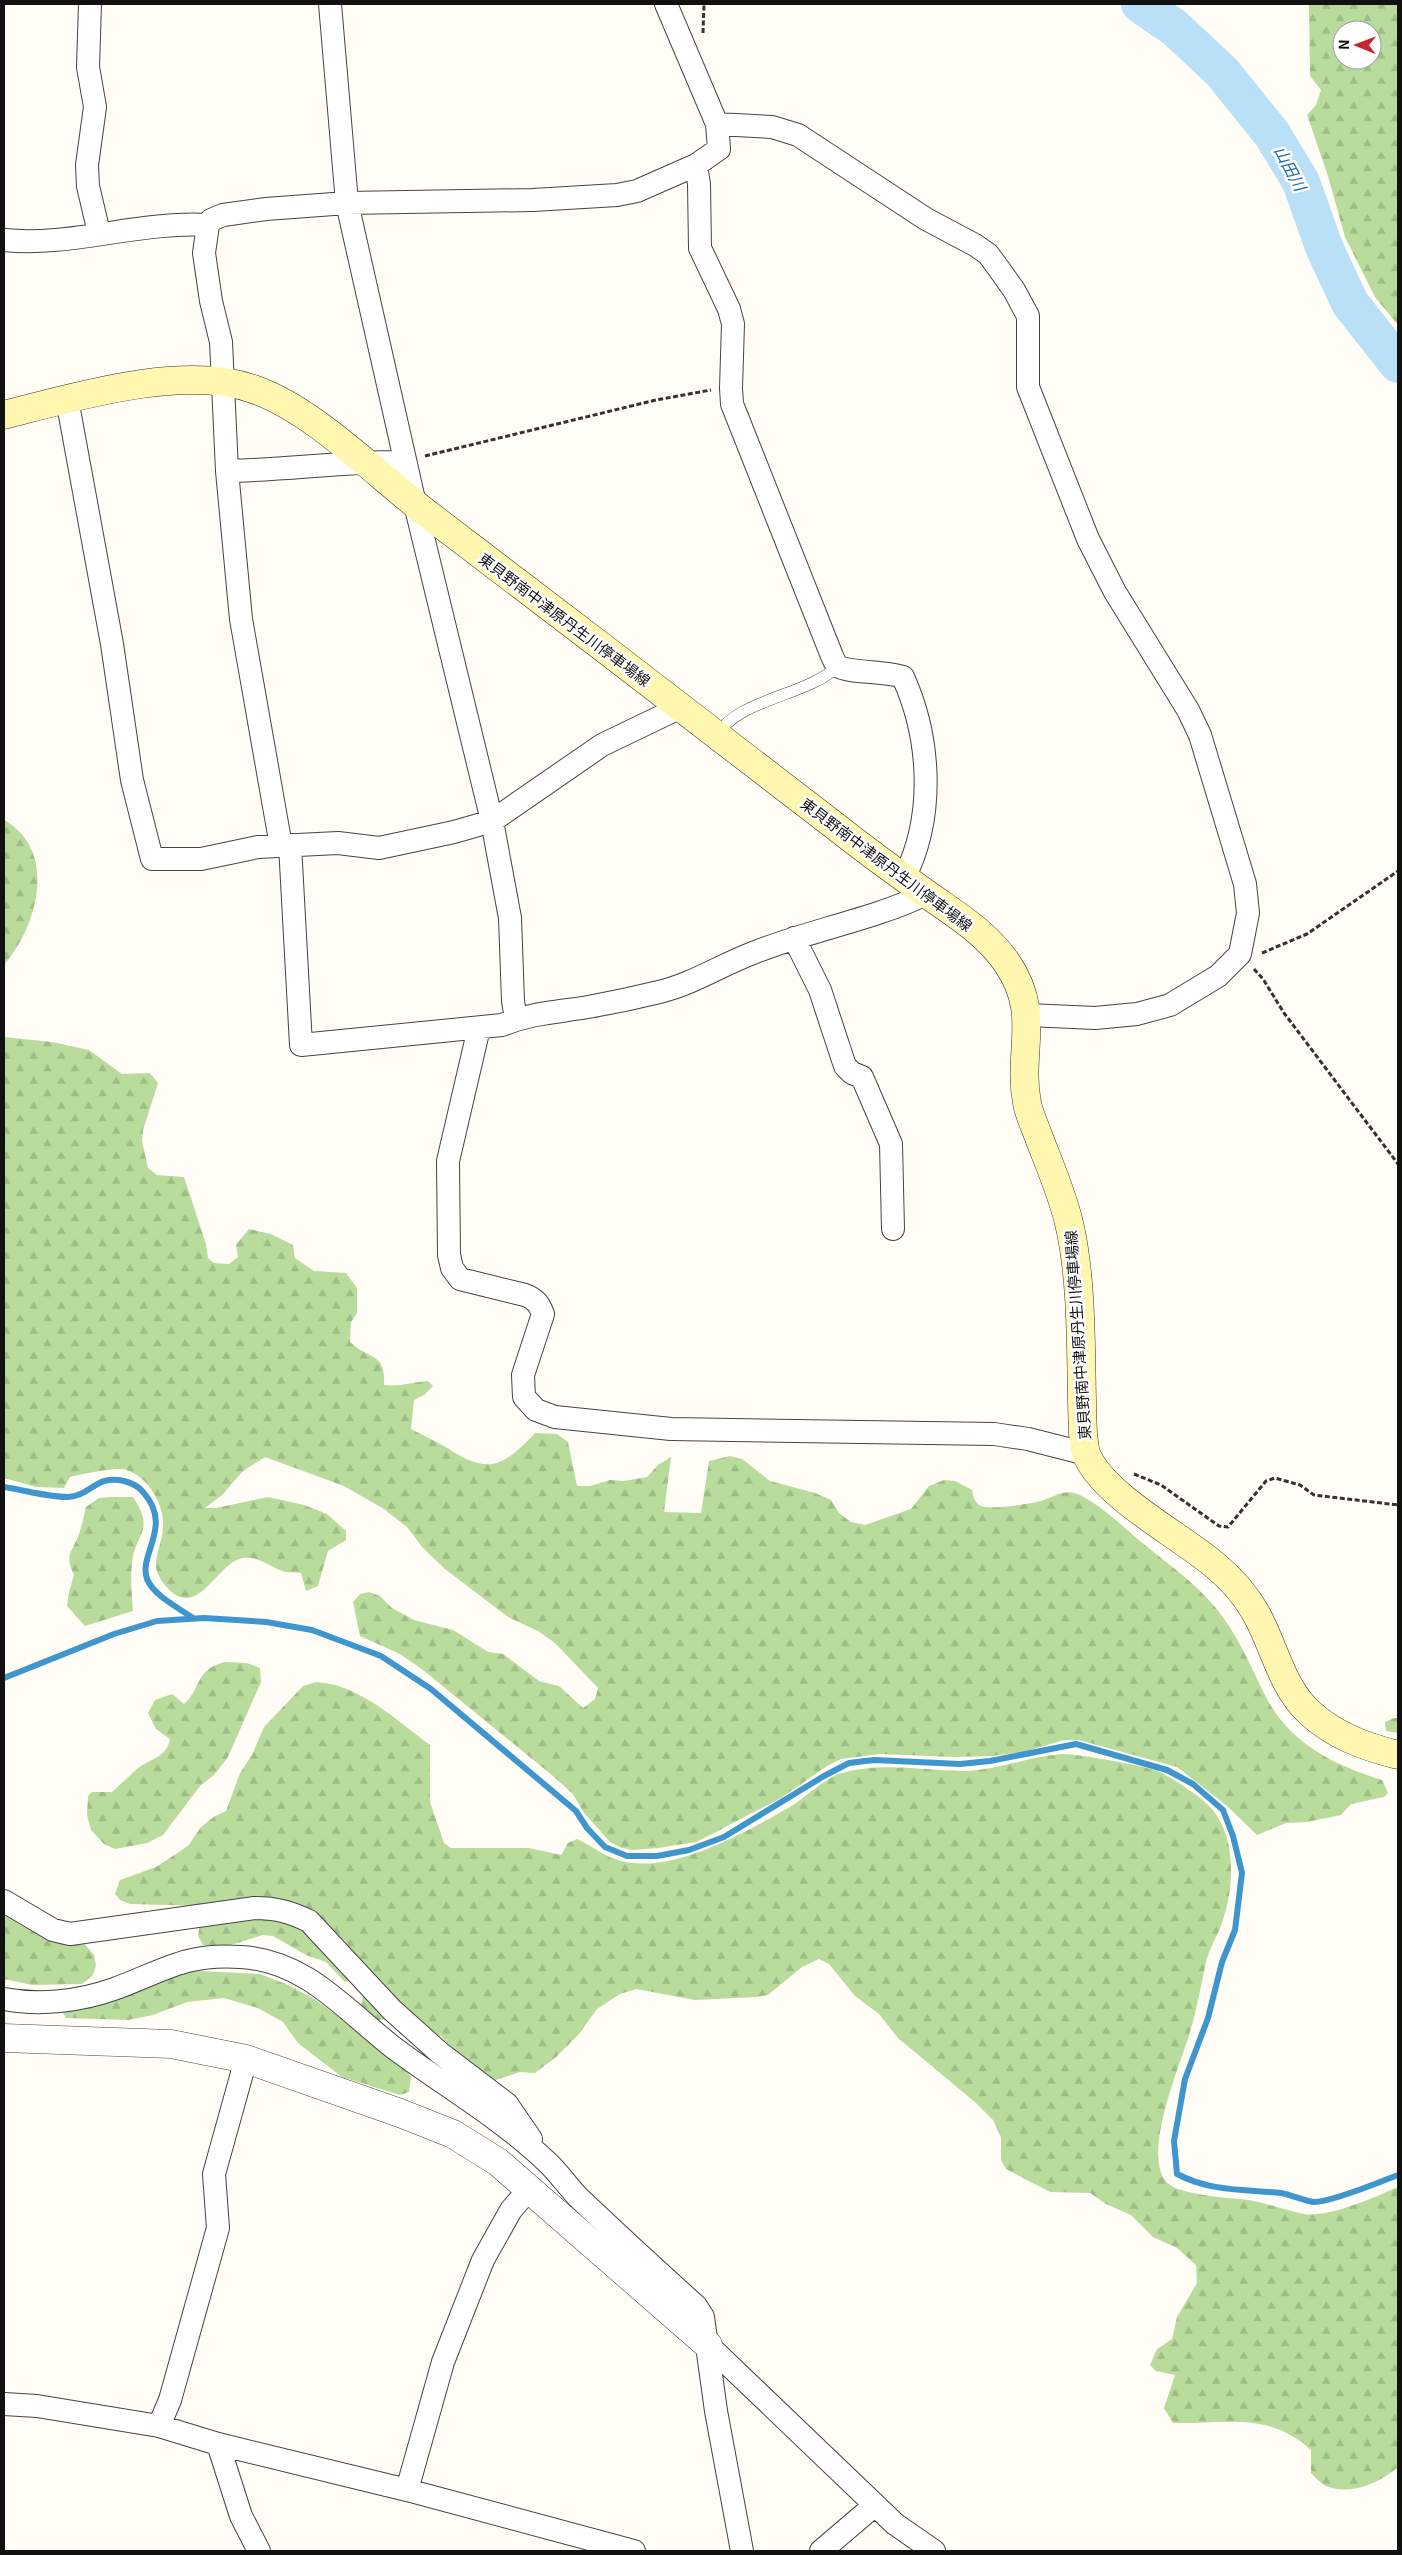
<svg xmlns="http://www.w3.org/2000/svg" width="1402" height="2555" viewBox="0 0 1402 2555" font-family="Georgia,'Noto Sans JP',serif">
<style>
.forest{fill:url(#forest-firs);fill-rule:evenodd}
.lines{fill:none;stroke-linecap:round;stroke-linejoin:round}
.stream{stroke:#3f96cf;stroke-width:6}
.river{stroke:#b9e0f7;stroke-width:38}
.service-casing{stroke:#444;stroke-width:12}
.minor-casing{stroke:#444;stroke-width:24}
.tertiary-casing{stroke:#444;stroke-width:29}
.secondary-casing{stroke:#333;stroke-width:29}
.path{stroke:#333;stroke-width:3;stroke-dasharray:5 2.5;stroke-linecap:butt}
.service{stroke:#fff;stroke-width:11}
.minor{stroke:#fff;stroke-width:22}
.tertiary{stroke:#fff;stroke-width:28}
.secondary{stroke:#fff6b0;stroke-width:28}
.labels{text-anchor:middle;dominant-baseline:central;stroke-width:5;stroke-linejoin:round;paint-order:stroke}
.street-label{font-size:15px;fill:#111;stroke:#fff}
.water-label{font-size:16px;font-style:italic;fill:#1768a6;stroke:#fff}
</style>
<defs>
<pattern id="forest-firs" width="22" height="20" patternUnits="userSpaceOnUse" patternTransform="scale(1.25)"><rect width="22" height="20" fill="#b9dc9c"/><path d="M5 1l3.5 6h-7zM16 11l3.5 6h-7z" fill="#9ebc85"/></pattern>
</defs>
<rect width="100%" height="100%" fill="#fffdf5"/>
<path class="forest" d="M1309 4H1398V325L1375 297 1345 237 1328 176 1307 115 1316 105 1321 90 1310 76ZM1342 30H1372V60H1342Z
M4 820C58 850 38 926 4 965Z
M4 1037 52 1042 89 1050 122 1074 150 1073 158 1083 143 1130 142 1141 148 1168 157 1175 184 1177 206 1244 208 1258 214 1263 229 1264 238 1257 236 1245 249 1229 271 1234 293 1245 295 1258 314 1271 346 1273 357 1288V1313L351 1322 350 1342C369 1360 386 1352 384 1385 399 1387 413 1382 428 1381L433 1386 424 1395 414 1400 411 1429C424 1436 438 1442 449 1449 489 1476 505 1465 535 1433L557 1434 568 1442 577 1486H590L610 1480 624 1481 647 1477 658 1465 671 1457 664 1512 701 1513 709 1461 730 1456 742 1459 770 1481 815 1493 831 1500 839 1513 851 1522 865 1525 911 1509 929 1486 944 1480 955 1481 972 1490C973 1496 975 1503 981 1506 991 1510 1029 1504 1041 1501 1052 1498 1062 1490 1074 1493 1095 1499 1124 1528 1141 1542 1167 1563 1194 1582 1215 1607 1237 1633 1249 1663 1264 1693 1288 1743 1332 1764 1382 1780L1388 1793 1384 1797 1351 1804 1341 1815 1307 1822 1286 1823 1257 1835 1226 1805 1177 1767 1079 1740H1064L1023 1752 992 1756 954 1757 880 1754 841 1759 827 1766 781 1798 712 1834 696 1842 658 1848 634 1850 622 1848 610 1842 584 1813 573 1794 553 1776 423 1670 400 1654 360 1636 353 1602 360 1594 369 1592 380 1596 392 1608 414 1620 453 1630 488 1652 503 1654 539 1681 559 1686 583 1708 595 1699 598 1688 555 1643 538 1631 508 1617 445 1569 423 1548 407 1527 384 1509 344 1486 265 1457 243 1471 222 1495 205 1508H216L268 1497 304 1505 327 1514 346 1531V1540L328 1551 318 1586 306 1591 301 1573C295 1572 287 1573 282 1571 269 1566 258 1556 243 1558 219 1562 203 1608 178 1596 169 1592 157 1577 156 1567 155 1555 163 1540 163 1527 165 1504 146 1473 122 1469 112 1468 80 1474 70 1477L64 1488 36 1487 4 1478Z
M110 1497H133C156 1531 135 1533 132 1563 130 1579 132 1595 133 1611L85 1626 67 1606 69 1592 74 1575C64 1554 72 1553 79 1534 82 1525 84 1516 86 1507L99 1498Z
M225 1662 247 1663 260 1668 261 1682 228 1757 214 1775 200 1786 163 1835 147 1843 115 1849 104 1844 91 1830 87 1815 88 1796 92 1792H112C120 1785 128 1777 136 1770 148 1759 167 1758 170 1739L156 1729 148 1713 155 1700 172 1694 184 1704C202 1688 195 1669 225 1662Z
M317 1682C360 1685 396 1720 430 1745V1802L444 1843 451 1848H529L561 1855 568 1843 577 1839C589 1844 600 1853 612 1858 665 1880 745 1832 790 1807 805 1798 824 1779 839 1774 880 1761 922 1771 964 1771 997 1770 1028 1757 1061 1754 1075 1753 1145 1766 1158 1771 1172 1778 1202 1797 1212 1809 1238 1840 1234 1893 1220 1928 1216 1938 1210 1948 1207 1958 1201 1984 1197 2010 1189 2035 1180 2066 1138 2162 1170 2185 1182 2194 1224 2198 1240 2199 1263 2201 1282 2210 1304 2214 1328 2218 1375 2197 1398 2187V2467C1380 2483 1350 2496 1326 2486 1320 2483 1315 2477 1311 2473V2450C1269 2411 1225 2424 1173 2423L1164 2408 1175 2375 1156 2371 1150 2365 1157 2349 1172 2339 1177 2317 1197 2283 1196 2265 1177 2248 1153 2237 1131 2215 1106 2204 1090 2193 1050 2192 1006 2169 1001 2160V2137L993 2120 976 2103 898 2038 879 2014 855 1996 829 1964 819 1959 802 1967 768 1995 756 1997 695 2000 636 1989 620 1994 597 2009 579 2034 556 2057 535 2073 520 2072 493 2081 460 2058 441 2036 428 2034 368 1977 345 1941 331 1932 201 1906 130 1904 120 1900 115 1894 120 1880 156 1867 188 1846 201 1827 215 1816 226 1811 240 1773 252 1755 264 1727 303 1686Z
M1394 1718H1398V1733L1386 1731 1385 1722Z
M4 1908 83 1942 94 1955 96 1965 93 1975 82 1984 32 1985 4 1979Z
M209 1916 289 1917 354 1980 345 1982 326 1962 306 1955 273 1936 263 1935 227 1946 203 1945 198 1936 200 1923Z
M199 1971 260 1974 286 1984 311 1997 400 2060 411 2077 409 2092 400 2095 342 2077 298 2043 283 2022 258 2008 224 1998 187 2002 153 2015 128 2020 66 2018 59 2006 170 1975Z
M368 1993 387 2019 373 2021 360 2007 363 1997Z"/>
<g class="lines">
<path class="stream" d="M4 1487C24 1490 47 1497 68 1497 90 1496 97 1474 124 1481 132 1483 138 1486 143 1492 174 1526 138 1554 147 1579 154 1596 179 1608 193 1618
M4 1678 114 1634 157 1621 204 1618 266 1622 312 1630 381 1656 431 1689 576 1811 587 1828 605 1847 627 1856H657L689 1850 724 1837 824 1776 849 1763 874 1760 960 1764 990 1761 1076 1744 1167 1770 1193 1784 1223 1810 1233 1836 1242 1873 1235 1930 1222 1962 1208 2018 1185 2079 1174 2141 1177 2174C1211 2192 1245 2189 1281 2193 1292 2195 1304 2201 1314 2202 1332 2202 1380 2182 1398 2175"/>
<path class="river" d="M1140 4 1175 28 1222 72 1272 134 1301 182 1324 247 1350 303 1398 364"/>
<g class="service-casing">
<path id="service" d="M717 736C736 699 808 696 838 666"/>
</g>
<g class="minor-casing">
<path id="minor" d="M90 4 88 67 95 107 87 165 88 186 99 233
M330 4 347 203 415 504 492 821 510 918 513 1001 516 1019
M717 124 772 127 798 135 926 219 975 245 988 254 999 269 1014 290 1028 316V387L1088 539 1115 592 1188 710 1200 735 1245 884 1248 913 1240 954 1218 976 1170 1005 1137 1014 1095 1018 1028 1015
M696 165 699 184 700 248 729 309 733 324 731 388 732 404 832 656C833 658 835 664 838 666 847 673 887 671 903 677 931 739 935 817 904 878
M4 240C71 247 138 221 208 225
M67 399 112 644 132 780 152 859H201L258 847 338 843 379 848 454 832 492 821 602 745 681 707
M227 471C287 470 346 461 405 462
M290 845 301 1045 502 1025C531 1013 558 1012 588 1007 611 1003 635 998 659 992 693 984 721 965 753 953 810 930 872 920 926 894
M281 846 241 619 227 471 221 342 211 301 204 253 208 225 211 220 223 215 266 209 347 203 533 200 617 195 637 191 696 165 719 149 717 124 666 4
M794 938 820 990 845 1066 852 1073 862 1077 891 1144 893 1229
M479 1028 448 1161 449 1255 452 1268 460 1279 525 1295C536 1299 539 1304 543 1314L523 1375 524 1397 536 1410 555 1417 671 1429 994 1434 1028 1439 1087 1454
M4 1901 53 1930 70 1934 255 1908C276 1908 290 1912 309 1921L392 2010 440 2053 507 2104 531 2139
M4 1999C40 2006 80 2001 114 1989 164 1971 184 1953 241 1957 307 1961 345 2010 394 2048 445 2086 501 2118 547 2162 559 2173 568 2187 580 2199 618 2235 657 2271 696 2306L703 2317 716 2411 742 2551
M708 2345 895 2524 934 2551
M4 2404 37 2406 159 2426 218 2444 407 2490 634 2551
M159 2426 170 2400 218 2228 214 2174 246 2059
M218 2444 241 2516 259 2551
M407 2490 443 2362 483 2260 511 2210 530 2188
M821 2551 875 2505"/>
</g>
<g class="tertiary-casing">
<path id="tertiary" d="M4 2038 171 2044 246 2059 400 2113 453 2134 498 2162 708 2345"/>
</g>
<g class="secondary-casing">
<path id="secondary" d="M4 415C74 397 183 364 253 389 312 409 375 473 425 512 562 616 699 721 835 826 864 849 894 871 924 892 953 913 986 932 1007 963 1042 1014 1017 1051 1027 1103 1029 1114 1034 1124 1038 1135 1049 1164 1062 1193 1069 1223 1084 1286 1080 1368 1083 1434 1084 1440 1084 1447 1086 1453 1101 1495 1183 1537 1217 1567 1230 1578 1245 1595 1254 1610 1274 1643 1280 1686 1310 1713 1335 1736 1366 1747 1398 1755"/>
</g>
<path class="path" d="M703 33 704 4
M425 456 656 400 711 390
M1262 953 1307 934 1398 871
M1254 969 1263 979 1284 1013 1398 1164
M1134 1474 1161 1485 1219 1526 1228 1527 1266 1481 1275 1478 1300 1485 1314 1495 1398 1505"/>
<use href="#service" class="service"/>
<use href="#minor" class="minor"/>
<use href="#tertiary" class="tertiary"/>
<use href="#secondary" class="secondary"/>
</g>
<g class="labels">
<g class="street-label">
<text transform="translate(565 619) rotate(37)">東貝野南中津原丹生川停車場線</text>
<text transform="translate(887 864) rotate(37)">東貝野南中津原丹生川停車場線</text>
<text transform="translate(1077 1335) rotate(-94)">東貝野南中津原丹生川停車場線</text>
</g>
<g class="water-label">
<text transform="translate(1291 168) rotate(62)">山田川</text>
</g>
</g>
<rect width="1402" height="2555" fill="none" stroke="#111111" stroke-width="10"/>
<g transform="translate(1357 45) rotate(271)"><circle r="24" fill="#ffffff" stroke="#a0a0a0"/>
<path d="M0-4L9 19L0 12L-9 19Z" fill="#c4262e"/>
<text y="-8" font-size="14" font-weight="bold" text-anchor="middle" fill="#111111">N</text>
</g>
</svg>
